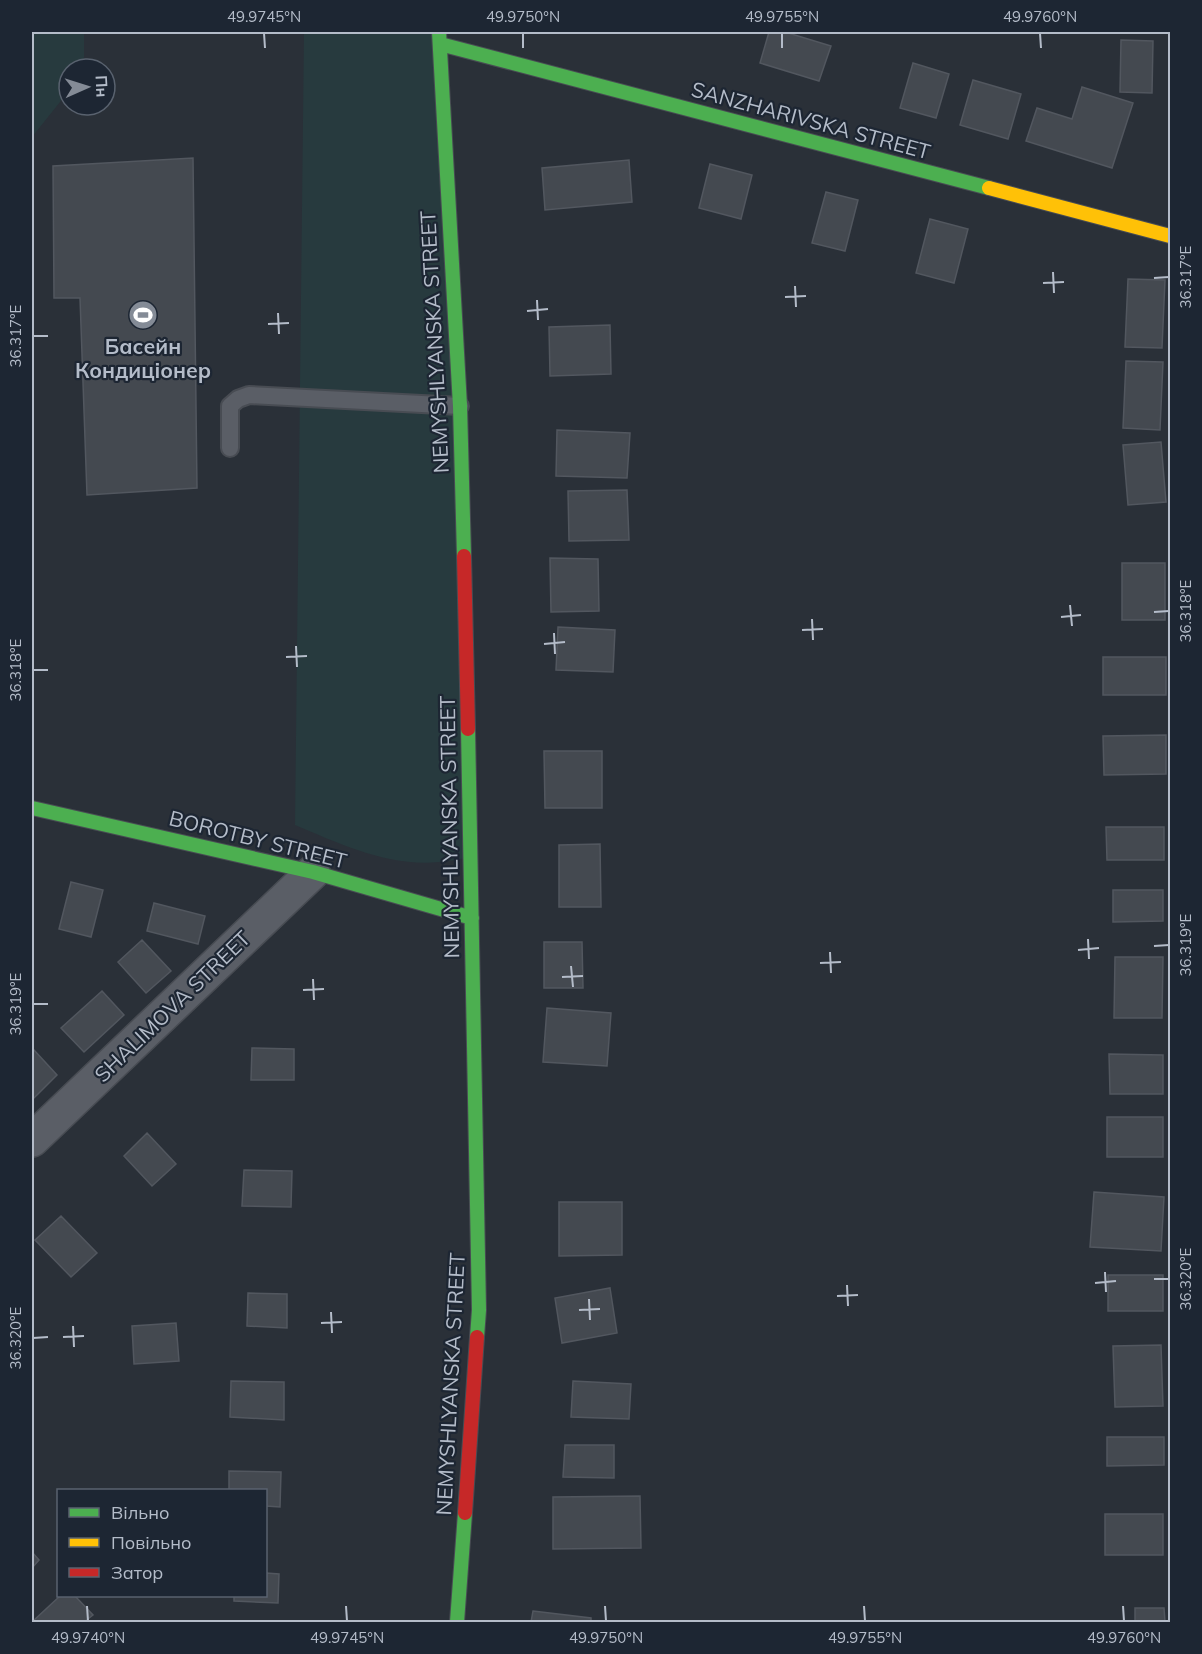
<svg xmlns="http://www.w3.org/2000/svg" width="1202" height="1654" viewBox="0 0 1202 1654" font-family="Mulish,sans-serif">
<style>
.green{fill:#273a3e}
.building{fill:#444950;stroke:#52575f;stroke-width:1.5}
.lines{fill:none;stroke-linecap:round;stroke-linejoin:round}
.lane-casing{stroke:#484c53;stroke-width:20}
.street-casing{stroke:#484c53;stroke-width:36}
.fast-casing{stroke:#484c53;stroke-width:16}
.slow-casing{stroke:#484c53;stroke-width:16}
.jam-casing{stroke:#484c53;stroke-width:16}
.lane{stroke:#5a5e66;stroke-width:16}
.street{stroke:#5a5e66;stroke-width:33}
.fast{stroke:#4caf50;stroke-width:14}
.slow{stroke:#ffc107;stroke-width:14}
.jam{stroke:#c62828;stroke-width:14}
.ticks{fill:none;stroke:#b4bcc9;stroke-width:2}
.labels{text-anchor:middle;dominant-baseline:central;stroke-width:4.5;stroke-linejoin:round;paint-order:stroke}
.street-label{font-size:21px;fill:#b4bcc9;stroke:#1d2633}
.poi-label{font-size:21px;font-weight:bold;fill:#b4bcc9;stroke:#1d2633}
.neatline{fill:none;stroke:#b4bcc9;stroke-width:2}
.ticks-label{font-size:15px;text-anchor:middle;fill:#b4bcc9}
</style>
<rect width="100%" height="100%" fill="#2a3038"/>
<path class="green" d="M32 32H84V57L78 69H69V85L60 102 32 137Z
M304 32H438L471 857C460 859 450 861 439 862 389 867 340 844 295 825Z"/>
<path class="building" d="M769 32H785L831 46 819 81 760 63Z
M1121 40 1153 41 1152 93 1120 92Z
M913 63 949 74 936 118 900 108Z
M973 80 1021 94 1008 139 960 125Z
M1082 87 1133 103 1112 168 1026 141 1037 108 1072 119Z
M193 158 197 488 87 495 80 298H54L53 166Z
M629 160 632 202 545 210 542 168Z
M710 164 752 175 741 219 699 208Z
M826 192 858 200 845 251 812 243Z
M930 219 968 229 954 283 916 273Z
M1128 279 1165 280 1162 348 1125 347Z
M610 325 611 374 550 376 549 327Z
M1126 361 1163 362 1160 430 1123 428Z
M557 430 630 433 627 478 556 476Z
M1161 442 1166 502 1128 505 1123 445Z
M627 490 629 540 569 541 568 491Z
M550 558 598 559 599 611 551 612Z
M1122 563H1165V620H1122Z
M558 627 615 630 613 672 556 670Z
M1103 657H1166V695H1103Z
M1166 735V774L1104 775 1103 736Z
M544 751H602V808H545Z
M1106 827H1164V860H1107Z
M600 844 601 907H559V845Z
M71 882 103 890 91 937 59 929Z
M1113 890H1163V921L1113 922Z
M154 903 205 916 198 944 147 931Z
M142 940 171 971 146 993 118 962Z
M544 942H582L583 988H544Z
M1115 957H1163L1162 1018H1114Z
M102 991 124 1015 84 1052 61 1028Z
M547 1008 611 1013 607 1066 543 1062Z
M252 1048 294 1049V1080H251Z
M34 1050 57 1075 32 1100V1052Z
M1109 1054 1163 1055V1094H1110Z
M1107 1117H1163V1157H1107Z
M147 1133 176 1164 152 1186 124 1156Z
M244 1170 292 1171 291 1207 242 1206Z
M1094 1192 1164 1197 1161 1251 1090 1247Z
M559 1202H622V1255L559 1256Z
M61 1216 97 1253 71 1277 35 1240Z
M1108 1275H1163V1311H1108Z
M610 1288 617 1333 562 1343 555 1298Z
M248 1293 287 1294V1328L247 1326Z
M176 1323 179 1361 134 1364 132 1326Z
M1161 1345 1163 1406 1115 1407 1113 1346Z
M231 1381 284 1382V1420L230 1417Z
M573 1381 631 1384 629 1419 571 1417Z
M1107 1437H1164V1465L1107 1466Z
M565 1445H614V1478L563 1477Z
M229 1471 281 1472 280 1507 266 1506V1490H229Z
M640 1496 641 1548 553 1549V1497Z
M1105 1514H1163V1555H1105Z
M32 1552 39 1560 32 1568Z
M266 1573 279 1574 278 1603 234 1601V1596H266Z
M60 1596H75L93 1615 84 1622H32Z
M1135 1608H1164L1165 1622H1135Z
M533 1611 591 1618V1622H531Z"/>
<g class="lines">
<g class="lane-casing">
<path id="lane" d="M230 448V406L238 399 249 395 460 406"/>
</g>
<g class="street-casing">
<path id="street" d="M32 1140 313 872"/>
</g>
<g class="fast-casing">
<path id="fast" d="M439 32 460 406 464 556
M440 44 989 188
M468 729 479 1310 477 1337
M32 808 313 872 472 918
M457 1622 465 1513"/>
</g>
<g class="slow-casing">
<path id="slow" d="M989 188 1170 236"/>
</g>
<g class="jam-casing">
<path id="jam" d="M464 556 468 729
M465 1513 477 1337"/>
</g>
<use href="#lane" class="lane"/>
<use href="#street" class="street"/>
<use href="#fast" class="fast"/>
<use href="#slow" class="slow"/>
<use href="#jam" class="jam"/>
</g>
<path class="ticks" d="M264 33 265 48M523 33V48M782 33V48M1040 33 1041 48M1053 272 1054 293M1154 278 1169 277M1043 283 1064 282M795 286 796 307M785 297 806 296M537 300 538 320M527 311 548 309M278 313 279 334M268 324 289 323M33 336H48M1070 605 1072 626M1154 612 1169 611M1061 617 1081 615M812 619 813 640M802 630 823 629M554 633 555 654M544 644 565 642M296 646 297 667M286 657 307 656M33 670H48M1088 939 1089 959M1154 946 1169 945M1078 950 1099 948M830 952 831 973M820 963 841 962M571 966 573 987M562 977 583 976M313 979 314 1000M303 990 324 989M33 1004H48M1105 1272 1106 1292M1154 1279H1169M1095 1283 1116 1281M847 1285 848 1306M837 1296 858 1295M589 1299 590 1320M579 1310 600 1309M331 1312 332 1333M321 1323 342 1322M73 1326 74 1347M63 1337 84 1336M33 1338 48 1337M87 1606 88 1621M346 1606 347 1621M605 1606 606 1621M864 1606 865 1621M1123 1606 1124 1621"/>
<defs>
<g id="stadium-disc" transform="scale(1.5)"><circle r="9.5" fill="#848b96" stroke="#1d2633"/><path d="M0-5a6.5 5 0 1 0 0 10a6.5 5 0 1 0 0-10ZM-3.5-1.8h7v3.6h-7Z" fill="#fff"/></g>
</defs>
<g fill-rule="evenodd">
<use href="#stadium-disc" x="143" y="315"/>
</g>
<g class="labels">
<g class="street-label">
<text transform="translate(811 120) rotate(15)">SANZHARIVSKA STREET</text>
<text transform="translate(434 342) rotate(-93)">NEMYSHLYANSKA STREET</text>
<text transform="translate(449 827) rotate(-91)">NEMYSHLYANSKA STREET</text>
<text transform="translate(258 839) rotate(14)">BOROTBY STREET</text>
<text transform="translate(172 1006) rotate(-44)">SHALIMOVA STREET</text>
<text transform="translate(450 1384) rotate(-87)">NEMYSHLYANSKA STREET</text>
</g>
<g class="poi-label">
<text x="143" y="346">Басейн<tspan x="143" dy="24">Кондиціонер</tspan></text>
</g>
</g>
<rect width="1202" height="1654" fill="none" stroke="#1d2633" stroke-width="66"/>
<rect x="57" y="1489" width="210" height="108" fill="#1d2633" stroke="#59626f" stroke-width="1.5"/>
<rect x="69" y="1508" width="30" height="9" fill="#4caf50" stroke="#59626f" stroke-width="1.5"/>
<text x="111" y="1519" font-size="18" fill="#b4bcc9">Вільно</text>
<rect x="69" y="1538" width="30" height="9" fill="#ffc107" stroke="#59626f" stroke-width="1.5"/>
<text x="111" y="1549" font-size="18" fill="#b4bcc9">Повільно</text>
<rect x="69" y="1568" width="30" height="9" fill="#c62828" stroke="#59626f" stroke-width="1.5"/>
<text x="111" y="1579" font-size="18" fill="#b4bcc9">Затор</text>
<g transform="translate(87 87) rotate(87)"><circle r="28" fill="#1d2633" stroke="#59626f" stroke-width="1.5"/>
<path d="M0-4.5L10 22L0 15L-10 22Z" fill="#848b96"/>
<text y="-9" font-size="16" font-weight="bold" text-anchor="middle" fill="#b4bcc9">Пн</text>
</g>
<rect x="33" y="33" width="1136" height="1588" class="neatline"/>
<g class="ticks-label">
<text x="264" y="22">49.9745°N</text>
<text x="523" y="22">49.9750°N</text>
<text x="782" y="22">49.9755°N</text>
<text x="1040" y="22">49.9760°N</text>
<text transform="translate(1186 277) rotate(-90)" y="5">36.317°E</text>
<text transform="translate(16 336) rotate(-90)" y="5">36.317°E</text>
<text transform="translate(1186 611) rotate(-90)" y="5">36.318°E</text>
<text transform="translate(16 670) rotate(-90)" y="5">36.318°E</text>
<text transform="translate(1186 945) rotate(-90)" y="5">36.319°E</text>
<text transform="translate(16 1004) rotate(-90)" y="5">36.319°E</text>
<text transform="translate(1186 1279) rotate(-90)" y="5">36.320°E</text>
<text transform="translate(16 1338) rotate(-90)" y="5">36.320°E</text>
<text x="88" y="1643">49.9740°N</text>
<text x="347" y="1643">49.9745°N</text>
<text x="606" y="1643">49.9750°N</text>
<text x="865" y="1643">49.9755°N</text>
<text x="1124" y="1643">49.9760°N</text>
</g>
</svg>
